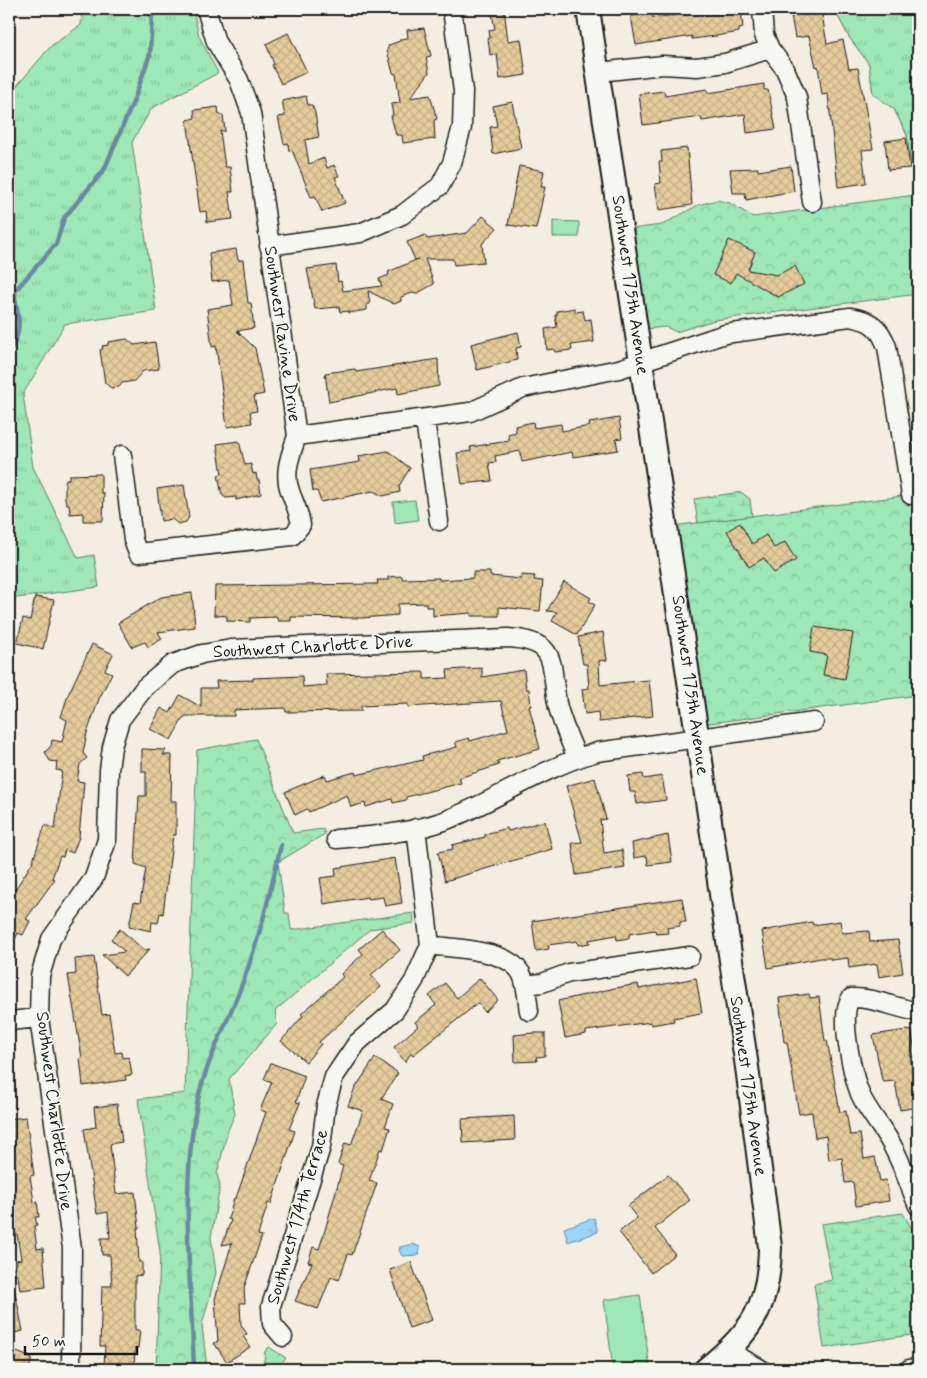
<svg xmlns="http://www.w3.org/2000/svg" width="927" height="1378" viewBox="0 0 927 1378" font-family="Mynerve,sans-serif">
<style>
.grass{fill:#9ee7b6;stroke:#5d8269}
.forest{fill:url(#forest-crowns);stroke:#5d8269}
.wetland{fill:url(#wetland-marsh);stroke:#5d8269}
.park{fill:url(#park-tufts);stroke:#5d8269}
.water{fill:url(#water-ripples);stroke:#688aa2}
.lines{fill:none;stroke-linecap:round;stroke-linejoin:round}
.stream{stroke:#688aa2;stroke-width:4.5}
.building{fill:url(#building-cross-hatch);stroke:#1c1c1c}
.minor-casing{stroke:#1c1c1c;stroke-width:21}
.major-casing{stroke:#1c1c1c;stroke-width:26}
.minor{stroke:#f6f6f2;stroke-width:18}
.major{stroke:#f6f6f2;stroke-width:22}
.labels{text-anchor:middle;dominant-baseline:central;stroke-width:4;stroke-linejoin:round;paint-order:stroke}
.street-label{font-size:18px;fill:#1c1c1c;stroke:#f6f6f2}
</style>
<defs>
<pattern id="forest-crowns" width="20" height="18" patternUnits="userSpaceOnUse" patternTransform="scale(1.25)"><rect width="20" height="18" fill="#9ee7b6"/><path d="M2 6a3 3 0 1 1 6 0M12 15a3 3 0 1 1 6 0" fill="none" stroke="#88c69c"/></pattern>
<pattern id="wetland-marsh" width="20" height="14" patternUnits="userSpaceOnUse" patternTransform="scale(1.25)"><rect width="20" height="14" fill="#9ee7b6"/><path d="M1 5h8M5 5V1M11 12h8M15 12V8" fill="none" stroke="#88c69c"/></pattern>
<pattern id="park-tufts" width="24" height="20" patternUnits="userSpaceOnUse" patternTransform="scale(1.25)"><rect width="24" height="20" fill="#9ee7b6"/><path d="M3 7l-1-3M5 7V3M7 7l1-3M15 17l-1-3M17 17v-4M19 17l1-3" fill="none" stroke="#88c69c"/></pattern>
<pattern id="water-ripples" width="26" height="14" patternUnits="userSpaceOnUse" patternTransform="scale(1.25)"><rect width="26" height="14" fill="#9bd4fb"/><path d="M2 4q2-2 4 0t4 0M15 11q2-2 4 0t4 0" fill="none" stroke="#85b5d7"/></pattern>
<pattern id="building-cross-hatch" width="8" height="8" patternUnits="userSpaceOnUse" patternTransform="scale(1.25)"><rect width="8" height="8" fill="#e6cc9b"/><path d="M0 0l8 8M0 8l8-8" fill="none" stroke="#c5af85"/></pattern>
</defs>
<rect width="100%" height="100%" fill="#f3eee1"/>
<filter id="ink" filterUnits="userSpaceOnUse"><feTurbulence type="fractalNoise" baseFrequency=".02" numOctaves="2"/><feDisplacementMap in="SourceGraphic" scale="10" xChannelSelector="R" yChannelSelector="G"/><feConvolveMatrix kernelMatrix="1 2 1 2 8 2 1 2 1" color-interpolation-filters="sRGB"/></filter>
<g filter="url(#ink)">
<path class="grass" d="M553 221 579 222V237H553Z
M415 500 418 520 395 523 393 502Z
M640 1295 650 1369H613L604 1300Z"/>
<path class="forest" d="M834 9H918V294L715 320 676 332 666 327 645 329 631 229 662 225 698 205 717 200 730 203 753 217 915 195 907 135 894 109 873 94 869 64 849 37Z
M918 494V695L703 724 673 526Z
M256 739 293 833 323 829 325 834 278 862 285 913H289L291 930 413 913 414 923 370 929 275 1011 277 1024 229 1079 235 1114 228 1130 217 1174 220 1186 211 1237 216 1273 202 1325 207 1369H156L160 1253 138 1099 185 1093 197 750Z
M269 1347 286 1358 276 1369H256L264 1361 265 1351Z"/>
<path class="wetland" d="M741 492 750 499 752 516 698 523 694 499Z
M903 1213 918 1240V1334L824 1348 814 1284 832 1280 821 1224Z"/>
<path class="park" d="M82 9H193L199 36 218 73 152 108 132 142 156 311 65 324 23 394 33 467 78 558 94 555 99 587 9 599V95L51 46 81 25Z
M834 9H918V195H915L907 135 894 109 873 94 869 64 849 37Z"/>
<path class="water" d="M594 1218 598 1232 568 1242 564 1228Z
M413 1244 420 1247 419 1255 402 1256 399 1250 400 1247Z"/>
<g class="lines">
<path class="stream" d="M9 351C24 332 18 315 14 292L56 244 64 218 104 170 134 100 150 54 152 16 148 9
M194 1369C191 1282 180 1191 197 1104 205 1063 226 1026 241 987 259 941 270 893 281 845"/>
</g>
<path class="building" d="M491 9H504L508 41 521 39 526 75 500 79 497 54 490 55 488 38H490L489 30 495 29Z
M697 9H741L743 28 739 29V32L716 36 692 39V36L636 45 631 16 652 13 653 18 697 12Z
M790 9H821L827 44 843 40 849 69 858 68 873 149 862 150 866 183 838 187 828 94 822 95 818 66 816 67 809 36 795 38Z
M424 28 431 56 426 57 429 73 410 98 430 95 437 119 434 120 435 139 403 143 402 135H396L391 116 393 115 391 104 400 103 396 74 393 73 387 50 389 45 400 41V39L408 38 407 30Z
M288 33 307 72 281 84 272 65 274 64 266 44Z
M764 84V90H768L776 129 747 133 745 114 702 121 701 117 643 125 639 94 664 91 665 96 707 89 708 93Z
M306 96 308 105H312L315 113 319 137 305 140 309 164 324 158 327 168 334 165 339 176 335 177 345 203 322 212 315 196 311 197 292 150 289 151 288 143 284 144 278 117 285 116 282 101Z
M512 102 521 148 493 154 490 127 497 126 493 106Z
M218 107 219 115H223L225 131H220L225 167H230L233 192H229L233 219 207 222 206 211 200 212 187 120 195 118 194 110Z
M906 138 910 168 888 170 885 141Z
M687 148 692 205 659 210 655 184 661 183 659 162H662L661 151Z
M519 166 544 171 541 187H545L536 229 508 225Z
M791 166 794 191 746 200 745 193H733L730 169 758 168V171Z
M483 216 497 228 482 244 484 262 454 265 453 259H425L434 284 416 294 412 293 401 297V301L394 304 368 291 370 304H367V310L348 313V311L340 312 339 307 315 309 307 269 336 265 338 282 341 281 343 291 382 286 379 279 389 275 388 272 418 259 415 260 407 242 425 235 427 239 467 233Z
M729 240 755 252 748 270 777 275 795 266 804 284 778 297 736 273 731 283 713 275Z
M236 249 238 260H243L248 303H251L254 328 237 331 255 348 264 394 254 396 257 411 250 412 252 423 227 427 216 346 212 347 207 309 233 305 229 280 212 282 209 253Z
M575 308V312L583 311 585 320 591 319 594 342 571 345 572 350 555 352 554 349 547 350 545 329 557 327 555 315H557V311Z
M518 332 521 347 516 348 517 360 477 370 471 344Z
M127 339 134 345 155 342 159 369 143 371 134 381 122 383 119 387 111 388 105 383 100 350 103 349 102 346 108 345V342Z
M438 359 439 386 398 394 397 388 329 402 325 373 355 369 356 372Z
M619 418 622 438 616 439 618 450 573 457 572 452 522 462 520 451 495 456 496 462 489 463 492 481 462 484 457 453 471 451 470 447 509 441 508 434 516 432 515 426 533 422 534 428 561 424 562 431 590 426 589 423Z
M239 441 245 465 251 464 253 474 256 473 257 480H259L261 494 236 500V497L226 498 222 495 218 475 222 474 217 444Z
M388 451 410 468 399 486 400 492 383 496 373 491 321 502 317 491H313L310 470 360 462 359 456Z
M101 474V493H104L103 521H83V513L70 514 69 504H67L65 499V484L66 479H69V475Z
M184 485 189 517 186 522 178 524 172 519 161 521 157 489Z
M740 523 752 544 766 535 774 548 785 542 796 560 774 573 764 558 749 567 727 531Z
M473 572H490V576L521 579V575L535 576 534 580 543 581 540 611 499 607V616H471V613L433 616V607H426V603L398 604V615L362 618 291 617V621H278L276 617 250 618V622L227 621V616L214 615 215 586 378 584 377 580H388V577L402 576V579L439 578V580L473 578Z
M564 582 591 598 589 601 595 605 577 635 552 621 557 612 547 611Z
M192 593 195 627 158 632 162 639 148 647 145 642 132 647 118 623 161 597Z
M35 597 54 600 43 649 17 643 23 618 30 620Z
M814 627 853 633 845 679 823 675 827 655 810 652Z
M603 632 607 660 599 661 600 685 649 680 653 716 599 722 598 712 585 714 582 689 589 688 587 664H583L578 637Z
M92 644 113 654 105 670 112 673 99 699 87 733 83 753 87 758 80 764 77 781 84 782 79 837 73 853 65 850 63 857 60 856 52 878 55 879 26 919 30 921 23 935 18 933 9 952V899L32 863 45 825 55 829 62 771 56 770 57 762 50 761 45 752 51 746 52 740 62 742 67 720 61 717 68 695Z
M482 668V677L524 670 526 689H529L531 706H529L540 749 497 761 499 765 459 778 461 783 406 797V800L393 803 392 799 366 807 365 803 351 807 347 795 309 812 307 809 295 815 285 792 325 775 327 780 355 772 356 775 423 760 422 756 457 747 455 742 469 738 470 741 508 730 501 701 408 707V704L361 706V711L286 712 285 708 234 710V716H186L183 718 171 740 150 729 161 708 170 713 180 695 201 707V688H217L216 681 253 680V678L302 676 303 687 327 685 326 674 424 672V679L448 678 447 670Z
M142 749 166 750 163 755H172L171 801H176V835H173L163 914 160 913 158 923 152 922 151 931 129 926 134 902 140 903 146 868 135 864 139 796H146V772H142Z
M643 774 644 779 662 776 666 800 637 804 635 792H630L628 776Z
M595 778 606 819 600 820 604 853 622 850 625 868 576 875 572 843 582 842 566 786Z
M545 821 552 849 445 881 438 852 453 849 452 845 485 837V834L507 828 508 831Z
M668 835 672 862 648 865 647 856 634 858 632 843Z
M395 858 402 903 385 906 383 897 368 899V897L324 904 320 878 336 876 335 868Z
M682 898 686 922H680V926L667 928 668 933 656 934 655 930 629 934V938L617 940 616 935 589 940 590 943 578 945 577 941 548 945 549 949 536 951 532 921Z
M840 921 842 933 869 931 870 942 898 940 903 973 879 977 877 964 849 968 848 958 831 960V958H821L768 968 762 931 812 922 813 925Z
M120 929 144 950 150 949 125 976 102 955 125 952 111 939Z
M382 929 400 950 371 975 381 987 319 1042 321 1044 306 1062 281 1041 303 1016 301 1014 343 977 341 974 363 954 359 949Z
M94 957 102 1015 109 1014 115 1053 122 1052 123 1058 129 1057 132 1075 125 1076 126 1080 83 1086 80 1058H82L68 975 76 974 75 959Z
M480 978 498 1000 485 1012 478 1003 413 1055 411 1053 405 1062 394 1047 418 1026 415 1022 436 1005 429 996 445 983 457 998Z
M696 978 702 1013 673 1018 674 1021 651 1025V1022L586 1031V1034L565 1038 558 1001 615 988 638 984 639 989Z
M809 994 810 998 819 997 825 1041 827 1040 840 1112 846 1111 850 1135 860 1134 864 1159 875 1157 880 1181 886 1180 889 1201 856 1206 853 1182 845 1183 842 1158 829 1160 826 1136 815 1138 812 1112 799 1114 787 1042H784L779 998Z
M906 1030 912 1031 915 1054H910L914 1085H918V1107L900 1110 895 1081 884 1082 882 1080 873 1035Z
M533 1033H545V1056L536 1057 537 1061 515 1062 514 1035Z
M375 1058 398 1073 381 1099 393 1104 385 1127 390 1128 383 1150 380 1149 369 1181 377 1183 352 1255 348 1254 339 1280 331 1277 318 1309 295 1301 312 1263 308 1262 313 1247 319 1249 325 1230 343 1166 338 1164 345 1143 351 1145 363 1111 348 1106 354 1090Z
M271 1063 305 1076 296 1102 300 1103 289 1129 295 1131 271 1204 268 1203 258 1235 262 1236 244 1288 245 1303H240L241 1325 247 1334 243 1336 250 1347 227 1362 214 1343 218 1341 215 1299 232 1243 222 1245 231 1220 228 1219 234 1198H236L266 1112 260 1110 272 1082 264 1079Z
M117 1104 122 1142 110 1144 116 1194 135 1192 139 1228H137L139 1262H142V1275L135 1276V1330H140L138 1348H135L134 1369H104L105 1346H100L102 1286H112L111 1272 110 1255H102L101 1238H110L108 1212 97 1214 84 1129 96 1127 94 1107Z
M514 1116 515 1140 463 1143 462 1119Z
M26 1117 34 1175 30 1176 34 1202 37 1201 39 1217H35L37 1225 34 1226 37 1249 43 1248 46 1287 20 1290 18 1276 11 1271 17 1264 16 1260 21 1259 17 1234 12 1235V1228L9 1226V1119Z
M668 1175 690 1200 655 1228 675 1254 651 1273 619 1232 637 1218 628 1206Z
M411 1262 432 1320 409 1328 390 1270Z
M14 1287 23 1331 9 1334V1288Z
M9 1349 32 1358 29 1369H9Z"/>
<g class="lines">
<g class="minor-casing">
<path id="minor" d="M762 9 764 35 770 49 785 69 797 97 812 202
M599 72 663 65 697 67 725 63 770 49
M269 246 360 233 402 215 440 186 452 163 462 127 463 91 452 9
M425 420 439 521
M297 436 470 412 523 388 619 369 725 334 850 317C870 320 880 327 887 347L911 495
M122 455 133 540 138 553 292 536 301 525C299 511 294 503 290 491 283 472 291 454 297 436L251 113 239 80 216 42 206 9
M336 839C371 836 410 833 444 821 496 801 543 767 597 752L814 722
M430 945C455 949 507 949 521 973 527 984 527 999 529 1011
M525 985 542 983 569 973 690 956
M918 1012C896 1008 873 997 851 998 838 1014 853 1076 860 1094 869 1114 885 1130 894 1149 904 1168 910 1187 918 1206
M9 1021 39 1018
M283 1337 272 1324 271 1306 321 1147 326 1106 334 1077 357 1043 395 1010 414 981 430 945 416 828
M727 1350 761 1369
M71 1369 72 1248 39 1018 40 976 51 939 94 878 107 840 109 770 112 747 120 720 145 687 173 664 202 654 231 649 508 638C559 641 550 663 557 703 561 722 570 740 577 758
M909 1369 918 1368"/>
</g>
<g class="major-casing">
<path id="major" d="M588 9 747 1067 770 1247C769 1307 752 1332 706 1369"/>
</g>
<use href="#minor" class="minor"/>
<use href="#major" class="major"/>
</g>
</g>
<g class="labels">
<g class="street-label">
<text transform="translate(630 285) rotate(82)">Southwest 175th Avenue</text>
<text transform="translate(282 334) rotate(82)">Southwest Ravine Drive</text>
<text transform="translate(313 647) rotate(-3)">Southwest Charlotte Drive</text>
<text transform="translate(690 685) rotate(82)">Southwest 175th Avenue</text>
<text transform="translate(748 1086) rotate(82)">Southwest 175th Avenue</text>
<text transform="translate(54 1111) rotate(83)">Southwest Charlotte Drive</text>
<text transform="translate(298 1217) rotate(-74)">Southwest 174th Terrace</text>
</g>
</g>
<rect width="927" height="1378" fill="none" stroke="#f6f6f2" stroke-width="30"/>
<rect x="15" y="15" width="897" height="1348" fill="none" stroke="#1c1c1c" stroke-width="2" filter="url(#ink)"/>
<path d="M25 1346v8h112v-8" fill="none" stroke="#1c1c1c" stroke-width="2.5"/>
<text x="32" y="1346" font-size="15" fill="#1c1c1c" stroke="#f6f6f2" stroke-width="4" paint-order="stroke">50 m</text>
</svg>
